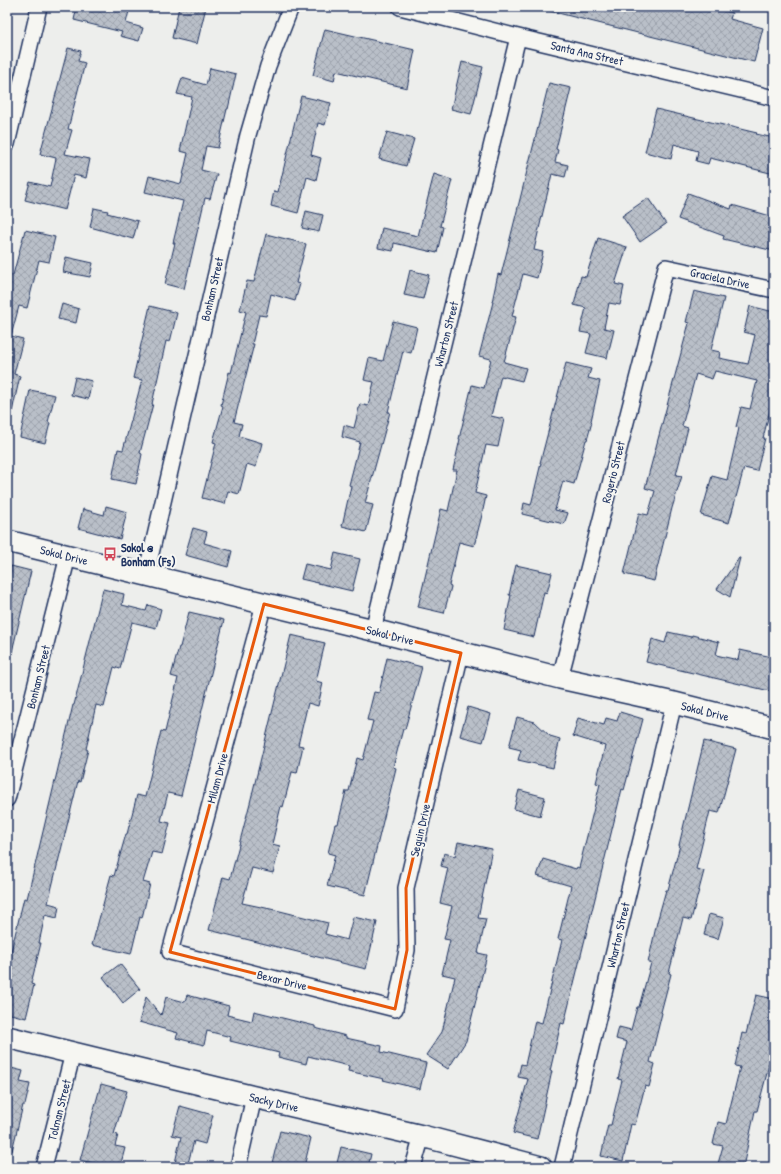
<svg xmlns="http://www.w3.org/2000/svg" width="781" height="1174" viewBox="0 0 781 1174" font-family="'Patrick Hand',sans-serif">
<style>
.building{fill:url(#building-cross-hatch);stroke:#1b2f5e}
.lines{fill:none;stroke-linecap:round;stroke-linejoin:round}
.street-casing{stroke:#1b2f5e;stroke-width:18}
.secondary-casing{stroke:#1b2f5e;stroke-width:24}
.street{stroke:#f6f6f2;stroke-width:15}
.secondary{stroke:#f6f6f2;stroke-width:21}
.marked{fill:none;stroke:#e8590c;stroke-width:3;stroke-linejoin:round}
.labels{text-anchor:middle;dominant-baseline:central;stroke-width:4;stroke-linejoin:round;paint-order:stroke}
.street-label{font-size:12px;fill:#1b2f5e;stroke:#f6f6f2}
.poi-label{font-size:12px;font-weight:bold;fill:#1b2f5e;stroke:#f6f6f2;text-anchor:start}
</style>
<defs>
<pattern id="building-cross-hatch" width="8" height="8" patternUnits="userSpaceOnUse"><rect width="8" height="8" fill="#b9bfc8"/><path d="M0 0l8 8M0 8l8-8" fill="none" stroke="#9ea4ae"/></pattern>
</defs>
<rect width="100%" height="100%" fill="#edeeec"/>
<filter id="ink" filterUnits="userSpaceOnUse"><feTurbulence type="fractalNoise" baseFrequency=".025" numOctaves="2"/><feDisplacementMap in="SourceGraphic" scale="8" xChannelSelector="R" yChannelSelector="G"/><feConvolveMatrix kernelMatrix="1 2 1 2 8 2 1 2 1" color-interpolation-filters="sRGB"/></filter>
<g filter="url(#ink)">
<path class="building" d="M77 7H130L126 23 143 28 139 41 120 36 122 32 74 20Z
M179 7H206L197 44 172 38Z
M551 7H709L732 13 730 19 763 28 754 62 550 11Z
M325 29 415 50 407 88 336 71 334 81 313 75Z
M68 48 81 51 78 61 85 63 68 129 72 130 65 154 90 159 86 178 74 175 65 210 25 200 30 182 50 187 56 158 40 154Z
M462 62 483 67 471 114 451 109Z
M210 68 236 74 228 109H227L218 148 206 146 201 170 217 174 210 199 205 198 184 289 165 284 175 243H173L183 201 145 192 149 176 181 184 188 153 180 151 192 97 177 94 182 78 206 85Z
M549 83 571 88 556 149 558 150 555 162 568 165 565 177 552 174 534 250 543 252 537 278 523 274 512 316 516 317 504 362 526 368 522 381 501 376 491 416 504 419 498 447 486 445 475 493 486 496 481 519 474 546 459 542 449 586 451 587 444 613 418 607 441 509 448 511 457 470H453L460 439H459L472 385 484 388 491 359 479 356 493 302H492L498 274 501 275Z
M301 96 331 103 325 125 318 123 311 155 321 158 316 180 307 177 298 213 271 206 274 191 278 192Z
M656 109 757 133 756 134 774 138V174L710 158 708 164 696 161 698 151 674 144 671 159 645 152Z
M387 132 414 139 406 166 379 159Z
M434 174 452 180 440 226 443 227 437 253 394 243 393 251 378 248 382 228 418 236Z
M688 193 731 209 732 205 774 217V251L723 239 724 236 678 219Z
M648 198 666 224 640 242 622 216Z
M94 208 108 211 107 213 138 221 133 239 90 227Z
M306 211 323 215 319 232 302 228Z
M25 230 55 237 49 262 39 260 27 308 19 306 11 336 23 339 14 374 20 376 12 412H7V288L10 274 13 275Z
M266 234 306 244 296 283 300 284 295 301 271 294 266 316 259 315 252 344H254L234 422 242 424 239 436 262 443 256 467 247 464 239 494 228 491 225 504 202 498 216 443 213 442 223 406 221 405 229 372 231 373 246 312 240 310 247 281 254 282Z
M598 238 627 247 615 284 624 286 620 305 609 303 604 328 614 330 607 358 586 353 591 334 580 332 586 308 574 305 581 276 586 277Z
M66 257 93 263 90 277 63 272Z
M410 270 429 275 423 299 404 295Z
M694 291 724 298 711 350 720 352 719 358 748 364 755 335 744 332 750 306 774 312V394L763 438H765L757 471 744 468 729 523 701 515 712 476 727 480 739 428 736 427 741 407 750 409 757 381 715 371 712 379 696 374 682 426 688 428 676 475 682 476 672 508 654 581 624 574 639 513 648 515 655 491 645 488 689 323 686 322Z
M62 304 79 309 76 323 58 319Z
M150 306 177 313 170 342 166 341 152 404H153L140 453 142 454 136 484 112 479 118 449 123 450 142 380 133 378Z
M393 321 417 327 411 353 403 351 388 412H390L365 503 373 505 366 532 342 526 351 486 349 485 360 442 342 437 344 425 354 428 360 404 368 406 374 382 364 380 369 358 383 361Z
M566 363 591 369 588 378 600 381 591 421 592 422 587 440H586L574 484 563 481 555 510 568 513 564 524 522 514 524 503 531 505 541 463H540Z
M75 377 92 381 88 399 71 395Z
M30 390 55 395 48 422 50 423 45 443 20 437Z
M106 506 127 512 120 539 78 528 83 509 104 515Z
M193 528 207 532 204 543 232 551 228 567 185 555Z
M335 553 360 559 352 591 301 579 305 564 331 570Z
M739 558H740L730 597 717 589Z
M516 565 552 573 547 593 544 592 534 637 504 630 511 595H509Z
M11 566 31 571 12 652H7V584Z
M103 589 124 594 122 605 146 611 148 605 161 609 156 628 132 622 120 669 114 667 104 707 96 705 86 749 88 750 80 782 78 781 48 903 59 906 57 918 45 915 39 943H41L31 984 34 985 26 1018 7 1013V968L24 898 27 899 73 705H74Z
M189 612 224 620 181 796 168 793 161 821 170 823 162 854 152 852 143 882 150 884 142 918 140 917 131 954 92 945 111 875 114 876 126 834H127L137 795 145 797 161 731 165 732 178 678 171 676 179 647H180Z
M668 632 691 637 692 635 719 642 716 655 738 660 740 650 772 657 769 668 774 669V692L646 662 652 639 665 643Z
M291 635 325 643 316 681 323 683 318 706 308 703 298 745 303 746 297 773 292 772 283 807 281 806 272 844 280 846 273 873 252 868 242 903 280 911 328 923 325 934 347 940 353 917 377 922 366 969 209 930 223 877 230 879 250 803Z
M387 658 422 667 405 729H403L393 767 396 768 365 895 327 886 335 855 328 853 335 824H338L346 791H349L357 758 363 760 373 721 367 720 374 692 379 693Z
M468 707 491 714 483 742 460 736Z
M620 712 643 719 624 790 622 789 564 1024 561 1023 550 1071H552L537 1139 513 1133 528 1079 518 1077 521 1064 525 1065 535 1021 542 1023 562 940 558 939 571 886 537 876 543 859 576 869 577 867 579 868 600 784 596 783 605 746 573 736 578 718 604 725 606 718 617 721Z
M517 717 535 722 550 736 560 739 553 768 518 760 521 750 509 747Z
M704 741 736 749 719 813 710 811 696 869 704 871 691 920 683 918 669 973 671 974 661 1012 662 1013 650 1062 655 1064 649 1087 645 1086 635 1125 631 1124 623 1161 601 1156 608 1125H611L622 1080 618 1079 627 1042 616 1039 619 1027 631 1030 637 1007H639L651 963H648L657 922 666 890H668L680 845H679Z
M519 790 545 797 540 816 514 809Z
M458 842 492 849 478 918 486 919 478 953 487 955 466 1041 448 1069 426 1055 442 1032 455 977 442 974 450 940 444 939 452 906 440 903 448 868 441 866 444 853 455 856Z
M709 914 724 918 718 939 704 935Z
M120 964 140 989 123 1003 103 977Z
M187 995 229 1006 227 1015 252 1021 254 1011 315 1026V1028L346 1036V1038L382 1046 381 1052 426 1063 420 1089 383 1080 384 1079 348 1071 349 1066 308 1056 306 1064 278 1057 279 1053 230 1041 231 1037 207 1031 204 1045 176 1038 178 1033 139 1022 146 997 161 1015 166 997 185 1002Z
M756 995 774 999V1041L767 1073 757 1111H755L743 1167H717L723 1146 713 1144 718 1122 726 1124 740 1067 735 1066 742 1033 746 1034Z
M7 1067 23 1071 20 1082 30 1084 25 1105H23L12 1151H7Z
M101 1084 127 1091 114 1134 118 1135 115 1146 125 1148 120 1167H110L80 1160Z
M180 1106 213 1115 205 1144 194 1141 187 1167H174L181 1137 172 1135Z
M280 1131 311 1138 304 1167H271Z
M341 1147 371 1154 368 1167H336Z"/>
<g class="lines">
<g class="street-casing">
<path id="street" d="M400 7 518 37 774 98
M7 144 39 7
M146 575 248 135 268 66 291 7
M264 604 170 952 395 1009 407 950 406 888 461 653
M373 630 518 37
M560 678 666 267 774 290
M7 799 68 556
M44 1167 73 1053
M238 1167 254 1097
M413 1167 422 1136
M562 1167 674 703"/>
</g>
<g class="secondary-casing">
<path id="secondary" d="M7 541 373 630 560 678 674 703 774 728
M7 1037 254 1097 422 1136 541 1167"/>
</g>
<use href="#street" class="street"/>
<use href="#secondary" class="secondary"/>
</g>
</g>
<path class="marked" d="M264 604 461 653 406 888 407 950 395 1009 170 952Z"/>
<defs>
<g id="bus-bare" transform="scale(1.08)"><path d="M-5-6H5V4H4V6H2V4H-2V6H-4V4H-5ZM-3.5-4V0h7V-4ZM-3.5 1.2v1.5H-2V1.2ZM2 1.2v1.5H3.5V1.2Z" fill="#d1495b" stroke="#f6f6f2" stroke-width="2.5" paint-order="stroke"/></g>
</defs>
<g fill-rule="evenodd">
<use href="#bus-bare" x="110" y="554"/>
</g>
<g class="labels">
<g class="street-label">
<text transform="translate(587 53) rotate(13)">Santa Ana Street</text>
<text transform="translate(720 278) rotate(12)">Graciela Drive</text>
<text transform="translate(212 289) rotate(-77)">Bonham Street</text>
<text transform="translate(446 334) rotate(-76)">Wharton Street</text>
<text transform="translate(613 472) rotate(-76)">Rogerio Street</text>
<text transform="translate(64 555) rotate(14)">Sokol Drive</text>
<text transform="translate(390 635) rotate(14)">Sokol Drive</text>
<text transform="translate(38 677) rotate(-76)">Bonham Street</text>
<text transform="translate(705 711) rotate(14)">Sokol Drive</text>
<text transform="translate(217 778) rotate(-75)">Milam Drive</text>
<text transform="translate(420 830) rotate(-77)">Seguin Drive</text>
<text transform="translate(618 935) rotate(-77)">Wharton Street</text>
<text transform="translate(282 980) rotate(14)">Bexar Drive</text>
<text transform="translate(274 1102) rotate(13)">Sacky Drive</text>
<text transform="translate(59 1110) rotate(-76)">Tolman Street</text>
</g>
<g class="poi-label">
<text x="121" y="547">Sokol @<tspan x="121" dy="14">Bonham (Fs)</tspan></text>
</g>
</g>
<rect width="781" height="1174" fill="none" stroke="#f6f6f2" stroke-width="24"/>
<rect x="12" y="12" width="757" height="1150" fill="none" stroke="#1b2f5e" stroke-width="1.5" filter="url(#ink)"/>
</svg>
